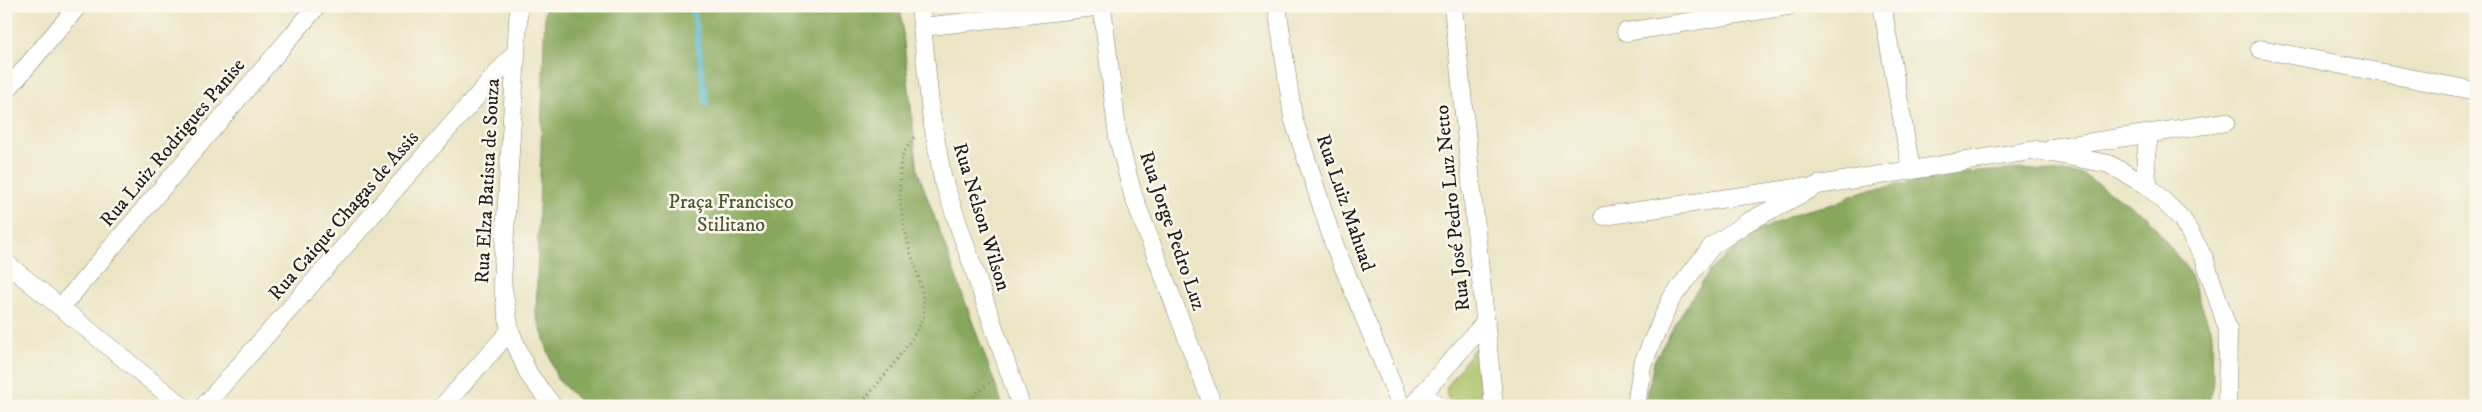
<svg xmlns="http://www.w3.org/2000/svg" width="2482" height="412" viewBox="0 0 2482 412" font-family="'IM FELL DW Pica',serif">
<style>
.green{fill:#aac166;stroke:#636e41}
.forest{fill:#87a75b;stroke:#52623c}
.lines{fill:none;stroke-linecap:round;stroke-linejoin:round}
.stream{stroke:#5bbcd9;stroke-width:5.5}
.street-casing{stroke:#848070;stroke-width:19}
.path{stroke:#848070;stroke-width:3;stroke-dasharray:1 4;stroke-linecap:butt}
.street{stroke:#fff;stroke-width:18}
.labels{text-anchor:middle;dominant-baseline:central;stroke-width:5;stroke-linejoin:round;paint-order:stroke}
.street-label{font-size:20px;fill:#1c1c1c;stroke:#fbf7ec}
.park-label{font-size:20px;fill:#4e5636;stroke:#fbf7ec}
</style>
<rect width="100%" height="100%" fill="#fbf7ec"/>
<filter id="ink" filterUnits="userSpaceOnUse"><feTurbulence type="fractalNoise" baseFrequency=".02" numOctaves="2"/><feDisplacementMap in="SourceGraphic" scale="10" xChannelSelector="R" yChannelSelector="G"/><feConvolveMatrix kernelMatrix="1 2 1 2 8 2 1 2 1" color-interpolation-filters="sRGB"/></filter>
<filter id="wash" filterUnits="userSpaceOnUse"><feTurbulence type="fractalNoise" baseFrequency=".0096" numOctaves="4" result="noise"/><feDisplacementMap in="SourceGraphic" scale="20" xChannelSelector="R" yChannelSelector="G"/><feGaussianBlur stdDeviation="1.12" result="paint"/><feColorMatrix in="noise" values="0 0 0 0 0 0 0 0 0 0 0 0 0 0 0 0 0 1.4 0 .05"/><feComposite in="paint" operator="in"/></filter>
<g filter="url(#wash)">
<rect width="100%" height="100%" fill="#ebe5c5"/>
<path class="green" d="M1476 346 1482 406C1469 406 1442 408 1447 387Z"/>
<path class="forest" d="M545 6H900L918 172 1003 406H584L557 379 536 314Z
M2022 169 2082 174 2146 216 2188 270 2212 333 2213 386 2208 406H1645L1654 361 1680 316 1709 272 1750 235 1799 212 1833 204 1863 191 1966 173Z"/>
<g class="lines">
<path class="stream" d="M693 6 706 103"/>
</g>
</g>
<g filter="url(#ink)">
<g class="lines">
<g class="street-casing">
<path id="street" d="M519 6 502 282 510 331 529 375 553 406
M920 6 931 114 943 180 1021 406
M1102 6 1118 138 1133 195 1213 406
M1277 6 1293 118 1334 244 1401 406
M1453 6 1494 406
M1883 11 1911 169
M923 27 1104 6
M1626 32 1788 6
M2260 49 2476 91
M6 91 78 6
M2052 148 2226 122
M2149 187C2144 168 2145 154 2150 134
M1604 216 1803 187
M6 263 182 406
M61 307 317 6
M1422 393 1438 406
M204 406 515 53
M443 406 510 331
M1412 406 1486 321
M1636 406 1642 365 1671 299 1712 246 1746 223 1818 185 2036 150 2109 164 2149 187 2182 219 2204 258 2228 330 2227 406"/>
</g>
<path class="path" d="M795 403 799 406
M859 406C874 388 923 332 924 312 924 296 919 278 914 263 904 234 895 188 902 157 904 150 912 141 916 135
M962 406 994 379"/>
<use href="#street" class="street"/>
</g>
</g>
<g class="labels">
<g class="street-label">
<text transform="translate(173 143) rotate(-50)">Rua Luiz Rodrigues Panise</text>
<text transform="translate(488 181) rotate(-87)">Rua Elza Batista de Souza</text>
<text transform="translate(1345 203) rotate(71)">Rua Luiz Mahuad</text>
<text transform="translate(1453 208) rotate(-96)">Rua José Pedro Luz Netto</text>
<text transform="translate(344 216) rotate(-49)">Rua Caique Chagas de Assis</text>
<text transform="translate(981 217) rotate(73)">Rua Nelson Wilson</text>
<text transform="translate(1172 231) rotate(71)">Rua Jorge Pedro Luz</text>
</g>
<g class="park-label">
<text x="731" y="202">Praça Francisco<tspan x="731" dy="23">Stilitano</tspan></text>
</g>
</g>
<rect width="2482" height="412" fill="none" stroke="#fbf7ec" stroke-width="25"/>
</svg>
